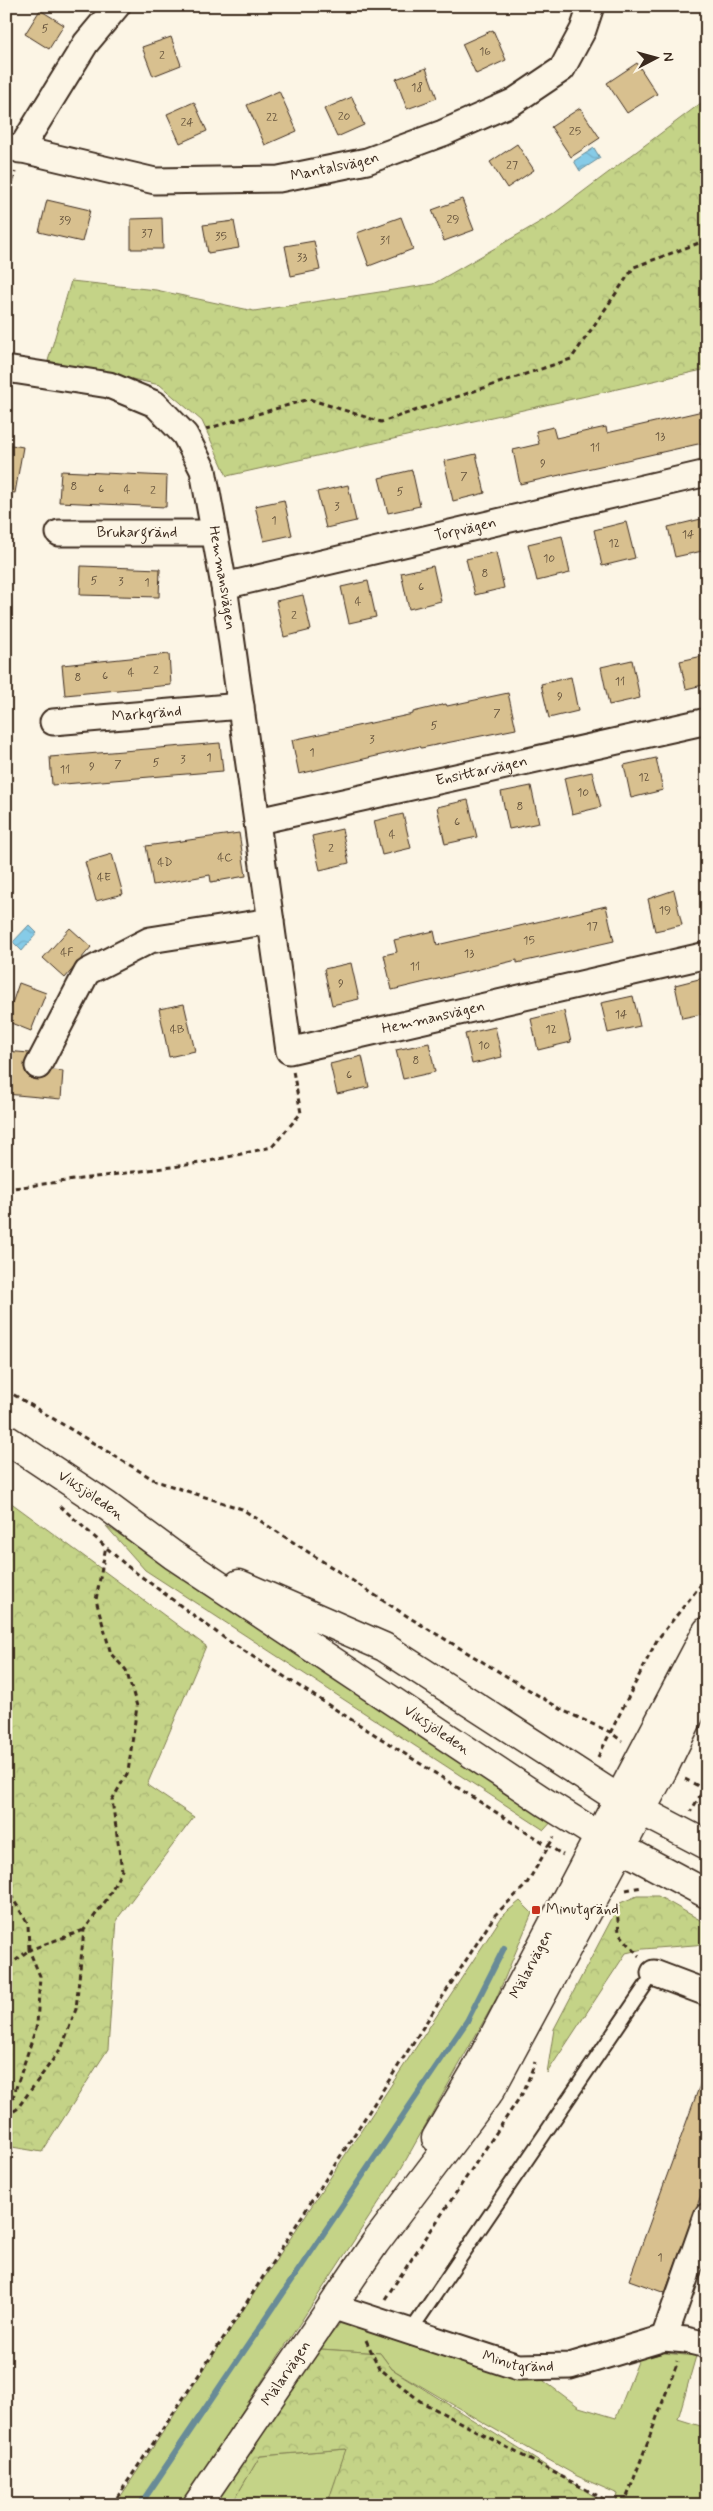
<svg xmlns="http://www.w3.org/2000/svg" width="713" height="2511" viewBox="0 0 713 2511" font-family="Mynerve,sans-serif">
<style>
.green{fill:#c4d387;stroke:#807e52}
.forest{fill:url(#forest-crowns);stroke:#807e52}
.water{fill:url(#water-waves);stroke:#688b97}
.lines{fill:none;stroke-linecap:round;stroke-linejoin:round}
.stream{stroke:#688b97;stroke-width:6}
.building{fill:#d8c08f;stroke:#3b2a1e}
.lane-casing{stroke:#3b2a1e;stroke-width:16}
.street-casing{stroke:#3b2a1e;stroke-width:29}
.secondary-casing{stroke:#3b2a1e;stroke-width:31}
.path{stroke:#3b2a1e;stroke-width:3;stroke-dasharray:5 4;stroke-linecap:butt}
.lane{stroke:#fcf5e5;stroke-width:12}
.street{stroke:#fcf5e5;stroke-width:25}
.secondary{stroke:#fcf5e5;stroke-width:28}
.poi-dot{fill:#c8321e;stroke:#fcf5e5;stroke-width:2}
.labels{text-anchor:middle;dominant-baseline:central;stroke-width:4.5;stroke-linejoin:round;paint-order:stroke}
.number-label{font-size:12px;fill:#62503a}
.street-label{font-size:15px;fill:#3b2a1e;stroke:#fcf5e5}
.poi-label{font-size:15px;fill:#3b2a1e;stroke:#fcf5e5;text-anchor:start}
</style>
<defs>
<pattern id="forest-crowns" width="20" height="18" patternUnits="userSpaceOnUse" patternTransform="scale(1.25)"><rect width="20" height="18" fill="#c4d387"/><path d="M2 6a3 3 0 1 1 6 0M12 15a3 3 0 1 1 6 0" fill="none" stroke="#a9b574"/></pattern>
<pattern id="water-waves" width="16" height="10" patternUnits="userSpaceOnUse" patternTransform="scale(1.25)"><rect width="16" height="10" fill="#86cbe7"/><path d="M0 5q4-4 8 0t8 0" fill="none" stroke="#75aec6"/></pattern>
</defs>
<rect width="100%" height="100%" fill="#fcf5e5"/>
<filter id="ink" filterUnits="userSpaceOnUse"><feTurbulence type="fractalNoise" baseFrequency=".02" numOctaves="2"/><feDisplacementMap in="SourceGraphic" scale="10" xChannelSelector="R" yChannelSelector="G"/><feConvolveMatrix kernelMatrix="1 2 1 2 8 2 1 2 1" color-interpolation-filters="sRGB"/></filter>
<g filter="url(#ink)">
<path class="green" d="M106 1526 551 1809 554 1819 544 1830 145 1570Z
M520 1901 532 1913 496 1999 402 2167 181 2505H115L503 1915Z
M341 2322 540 2378 579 2407 616 2418 639 2359 664 2353 696 2356 678 2419 707 2428V2505H615L618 2494 577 2476 489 2426 392 2369 380 2353 320 2349Z
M347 2449 327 2505H231L260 2456Z"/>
<path class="forest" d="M707 93V369L227 476 202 421 160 385 48 361 71 281 156 290 254 311 433 284 552 215 705 100Z
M6 1499 206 1646 147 1785 194 1817 117 1919 108 2049 42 2152 6 2146Z
M637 1896H658L707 1924V1944L643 1949 626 1953 547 2073 554 2029 620 1903Z
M320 2349 380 2353 392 2369 608 2505H327L346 2449 260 2456 231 2505H214L243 2457Z"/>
<path class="water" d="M594 148 600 158 580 171 574 161Z
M29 925 37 933 22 951 13 942Z"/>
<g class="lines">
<path class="stream" d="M140 2505 467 2021 504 1948"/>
</g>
<path class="building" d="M40 10 64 25 49 49 25 34Z
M493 30 506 60 476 74 462 44Z
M171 37 181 65 153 76 142 47Z
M637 63 657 94 627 113 607 83Z
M426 68 437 98 407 109 396 79Z
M279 91 297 131 265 145 247 105Z
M352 97 364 125 337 137 324 109Z
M194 102 207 131 180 143 167 114Z
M580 108 600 138 571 157 551 127Z
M517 144 534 170 507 188 490 162Z
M462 199 474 230 444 241 432 210Z
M47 200 90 210 82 242 39 232Z
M401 217 413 249 369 266 357 233Z
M162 218 163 249H131V219Z
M234 221 239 248 208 253 203 225Z
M314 241 320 270 291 276 285 246Z
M707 410V442L520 484 513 450 539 444 536 431 553 427 556 438 606 427 607 433Z
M6 444 23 447 15 493 6 492Z
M476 454 485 493 453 501 444 461Z
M412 470 420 506 388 513 379 478Z
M61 471 167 476 166 507 59 502Z
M348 485 356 521 326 528 317 492Z
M284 500 292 535 264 541 255 506Z
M701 519 707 550 675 557 668 527Z
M626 522 635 558 602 566 594 530Z
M562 536 570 573 537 581 528 544Z
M496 552 504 588 475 595 466 559Z
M81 566 160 569 159 597 80 595Z
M433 566 441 601 409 609 401 573Z
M368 581 376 617 349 623 341 587Z
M303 595 311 630 284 637 276 601Z
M169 654 171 685 65 695 62 665Z
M707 655V684L686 689 680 661Z
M632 660 640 698 609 705 601 667Z
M571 677 578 711 549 718 541 684Z
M508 693 516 729 421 748 420 746 299 774 292 740 413 714V712L446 704 447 706Z
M220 743 223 771 52 785 50 757Z
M656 758 663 790 631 798 624 765Z
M592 772 601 807 572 814 564 778Z
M531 786 539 823 509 829 501 792Z
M468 800 477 837 445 844 437 807Z
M403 814 411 848 382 855 374 821Z
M342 829 349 863 320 870 312 836Z
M239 833 246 876 211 882 210 875 153 885 146 846Z
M112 854 123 894 96 901 85 862Z
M674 890 682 925 655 931 648 899Z
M606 906 614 941 517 963V960L392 990 384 955 397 952 394 940 434 931 437 945Z
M70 928 91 947 65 978 43 958Z
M351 963 359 999 332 1005 324 969Z
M707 977V1013L682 1018 675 985Z
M19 983 46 993 31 1031 6 1021Z
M633 996 640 1026 608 1033 601 1003Z
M184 1004 195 1051 169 1057 159 1009Z
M564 1011 571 1042 538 1050 531 1019Z
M495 1027 502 1057 472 1064 465 1034Z
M429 1043 435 1072 403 1079 396 1050Z
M6 1051 29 1053 24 1067 26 1074 32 1079 45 1078 52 1070 63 1071 61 1099 6 1094Z
M362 1056 369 1087 337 1094 330 1064Z
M705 2071H707V2179L665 2293 629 2280Z"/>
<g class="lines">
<g class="lane-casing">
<path id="lane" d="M410 2332 654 1973"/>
</g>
<g class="street-casing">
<g id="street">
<path id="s1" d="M6 146 155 181 279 179 367 161 443 133 513 102 562 69 583 30 591 6"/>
<path d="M20 150 86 43 117 6"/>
<path id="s2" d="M6 369 109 385 155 404 185 435 203 470 224 586 289 1051 707 955"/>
<path id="s3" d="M59 533H214"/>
<path id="s4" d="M224 586 707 473"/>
<path id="s5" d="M53 722 241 706"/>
<path id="s6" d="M258 821 703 722"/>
<path d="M38 1066 87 972 150 940 271 921"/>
<path d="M654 1973 707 1993"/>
<path id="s7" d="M332 2306 518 2367 570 2366 664 2338 686 2340 707 2345"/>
<path d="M664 2338 707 2216"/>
</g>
</g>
<g class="secondary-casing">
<g id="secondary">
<path id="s8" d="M6 1439 107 1506 173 1555 546 1803 599 1836 707 1894"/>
<path d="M239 1584 384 1647 619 1799 707 1845"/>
<path id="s9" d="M436 2138 477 2068 707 1631"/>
<path id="s10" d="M197 2505 375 2243 490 2091 664 1768 707 1679"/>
</g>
</g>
<path class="path" d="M6 208 15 172
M206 429 309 399 381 422 571 359 634 267 707 240
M6 1189 201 1163 272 1147 301 1113 293 1071
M6 1390 156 1481 242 1509 410 1618 564 1711 610 1732 622 1741
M60 1506 127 1566 227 1640 563 1855
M598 1757 657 1640 707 1577
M685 1779 704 1789 691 1811
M6 1887 28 1924 29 1950 6 1968
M626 1890 642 1887
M617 1908 619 1933 639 1956
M6 2105 13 2097 37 2025 40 1976 29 1950 84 1930
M6 2116 17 2109 62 2047 76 2009 84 1930 107 1899 122 1870 112 1800 128 1772 137 1706 126 1670 111 1654 96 1600 106 1546
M385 2299 524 2091 535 2062
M366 2340 379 2368 420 2401 615 2505
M112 2505 236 2319 495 1915 526 1885 554 1837
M624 2505 678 2361"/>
<use href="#lane" class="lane"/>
<use href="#street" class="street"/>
<use href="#secondary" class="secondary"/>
</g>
</g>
<rect class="poi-dot" x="531" y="1905" width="10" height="10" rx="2.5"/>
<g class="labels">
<g class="number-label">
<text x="45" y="29">5</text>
<text x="485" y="52">16</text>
<text x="162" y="56">2</text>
<text x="417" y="88">18</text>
<text x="344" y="117">20</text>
<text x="272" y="118">22</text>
<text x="187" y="123">24</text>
<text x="575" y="132">25</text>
<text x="512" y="166">27</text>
<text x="453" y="220">29</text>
<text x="65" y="221">39</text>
<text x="147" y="234">37</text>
<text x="221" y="237">35</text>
<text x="385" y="241">31</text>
<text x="302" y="258">33</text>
<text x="660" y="437">13</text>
<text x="595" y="448">11</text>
<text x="543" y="464">9</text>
<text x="464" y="477">7</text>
<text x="74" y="487">8</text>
<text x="101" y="489">6</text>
<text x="127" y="490">4</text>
<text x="153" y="491">2</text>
<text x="400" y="492">5</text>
<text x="337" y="507">3</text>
<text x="274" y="521">1</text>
<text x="688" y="535">14</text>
<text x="614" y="544">12</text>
<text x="549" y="559">10</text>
<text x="485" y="574">8</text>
<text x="94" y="581">5</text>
<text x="121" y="582">3</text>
<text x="147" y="583">1</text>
<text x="421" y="587">6</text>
<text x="358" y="602">4</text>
<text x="294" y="616">2</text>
<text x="156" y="671">2</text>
<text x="131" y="673">4</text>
<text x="105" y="676">6</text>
<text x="78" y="678">8</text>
<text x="620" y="682">11</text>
<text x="560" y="697">9</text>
<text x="497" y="714">7</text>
<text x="434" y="726">5</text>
<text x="372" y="740">3</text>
<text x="312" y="753">1</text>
<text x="209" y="758">1</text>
<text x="183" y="760">3</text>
<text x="156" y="763">5</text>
<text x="118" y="765">7</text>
<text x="92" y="767">9</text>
<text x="65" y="770">11</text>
<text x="644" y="778">12</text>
<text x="583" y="793">10</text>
<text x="520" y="807">8</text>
<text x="457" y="822">6</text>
<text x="392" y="835">4</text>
<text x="331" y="849">2</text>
<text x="225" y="858">4C</text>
<text x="165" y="863">4D</text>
<text x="104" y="878">4E</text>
<text x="665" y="911">19</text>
<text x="592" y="927">17</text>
<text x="529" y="941">15</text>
<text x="67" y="953">4F</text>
<text x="469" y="954">13</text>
<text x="415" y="967">11</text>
<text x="341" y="984">9</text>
<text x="621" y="1015">14</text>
<text x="177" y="1030">4B</text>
<text x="551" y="1030">12</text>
<text x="484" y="1046">10</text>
<text x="416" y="1061">8</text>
<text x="349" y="1075">6</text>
<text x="660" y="2258">1</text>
</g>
<g class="street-label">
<text stroke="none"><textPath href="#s1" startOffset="334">Mantalsvägen</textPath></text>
<text stroke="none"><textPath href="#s4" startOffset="248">Torpvägen</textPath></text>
<text stroke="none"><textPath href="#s3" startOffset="78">Brukargränd</textPath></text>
<text stroke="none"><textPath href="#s2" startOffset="346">Hemmansvägen</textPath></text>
<text stroke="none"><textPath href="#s5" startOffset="94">Markgränd</textPath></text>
<text stroke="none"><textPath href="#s6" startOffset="229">Ensittarvägen</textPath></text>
<text stroke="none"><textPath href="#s2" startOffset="972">Hemmansvägen</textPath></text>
<text stroke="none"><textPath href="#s8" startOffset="102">Viksjöleden</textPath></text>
<text stroke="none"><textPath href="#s8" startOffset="520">Viksjöleden</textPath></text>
<text stroke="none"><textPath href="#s9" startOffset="198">Mälarvägen</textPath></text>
<text stroke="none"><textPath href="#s7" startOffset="195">Minutgränd</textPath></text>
<text stroke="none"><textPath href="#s10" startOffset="159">Mälarvägen</textPath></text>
</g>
<g class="poi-label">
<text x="546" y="1910">Minutgränd</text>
</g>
</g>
<rect width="713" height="2511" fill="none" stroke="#fcf5e5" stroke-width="25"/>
<rect x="12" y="12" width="688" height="2486" fill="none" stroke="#3b2a1e" stroke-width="2" filter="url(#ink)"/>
<g transform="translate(656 58) rotate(84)" stroke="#fcf5e5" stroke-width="4" paint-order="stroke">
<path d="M0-4L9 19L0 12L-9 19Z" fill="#3b2a1e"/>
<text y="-8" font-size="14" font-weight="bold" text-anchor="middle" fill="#3b2a1e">N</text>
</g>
</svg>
